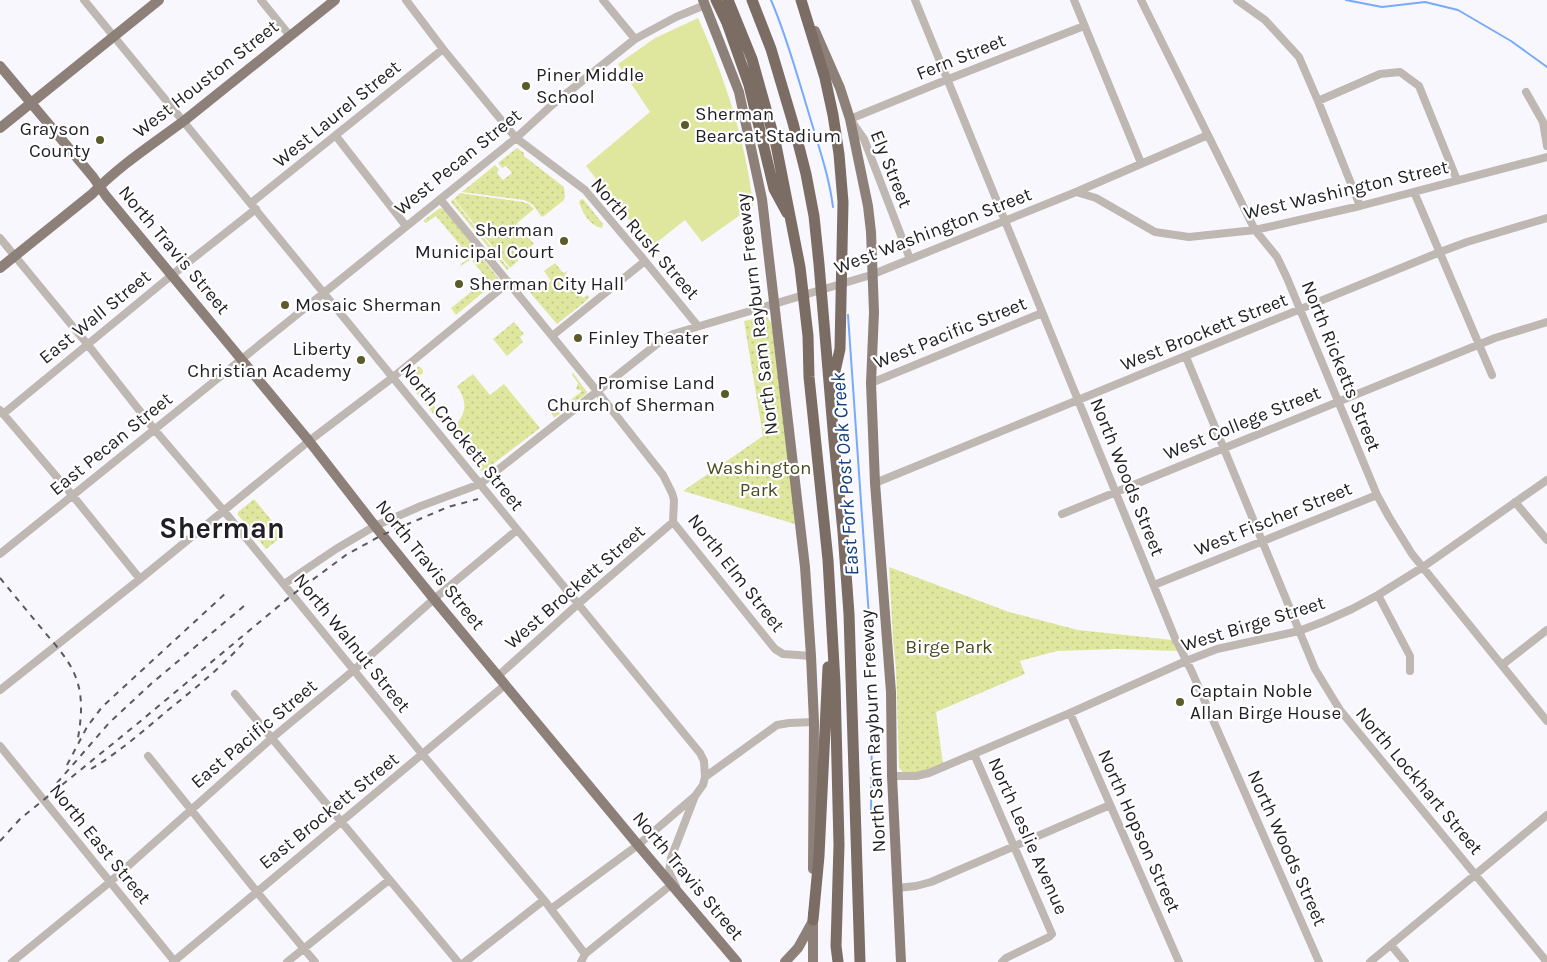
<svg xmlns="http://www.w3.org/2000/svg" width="1547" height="962" viewBox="0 0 1547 962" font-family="Karla,sans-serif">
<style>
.grass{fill:url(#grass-dots)}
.pitch{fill:#dfe79f}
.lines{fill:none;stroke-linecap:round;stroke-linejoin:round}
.stream{stroke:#78aafb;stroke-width:2}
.minor{stroke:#beb7b2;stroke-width:8}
.major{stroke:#8d8078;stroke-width:10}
.highway{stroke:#7b6d63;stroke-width:11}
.rail{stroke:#5a585e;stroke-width:2;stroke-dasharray:6 6;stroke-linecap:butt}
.poi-dot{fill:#5a5b28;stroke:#fff;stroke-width:2}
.labels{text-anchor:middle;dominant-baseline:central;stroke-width:4.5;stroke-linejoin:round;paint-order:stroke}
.street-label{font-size:19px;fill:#211f25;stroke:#fff}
.poi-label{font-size:19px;fill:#211f25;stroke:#fff;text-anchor:start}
.park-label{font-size:19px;fill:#494c21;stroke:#fff}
.water-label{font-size:20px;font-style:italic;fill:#123e85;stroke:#fff}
.town-label{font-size:29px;font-weight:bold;fill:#211f25;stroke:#fff}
</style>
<defs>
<pattern id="grass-dots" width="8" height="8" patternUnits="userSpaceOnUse" patternTransform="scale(1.25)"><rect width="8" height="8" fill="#dfe79f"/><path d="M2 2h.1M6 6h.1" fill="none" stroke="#bfc689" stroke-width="1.8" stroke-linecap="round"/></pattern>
</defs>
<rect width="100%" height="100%" fill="#f9f7fe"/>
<path class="grass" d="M517 148 524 153V156L564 187 565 197 564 200 544 216 542 217 532 204 524 200 462 192 495 165 499 170 497 173 503 180 512 173 506 166 502 168 498 163Z
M460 193 523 202 529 204 534 209 517 223 534 244 518 257V261L510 268 454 199Z
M453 199 509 269 507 270 456 208 451 202Z
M583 199 603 224 602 228C590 226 583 214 579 202L580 200Z
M440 208 444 209 499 279 456 315 451 308 487 279 471 259 461 266 460 265 470 257 436 216 426 223 424 222V220Z
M555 263 563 273 568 271 565 275 583 298 587 295 589 297 586 301 557 324 526 288 539 278 545 285 551 281 544 271Z
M762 317H767L772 324 798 525 683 491 763 436 744 321Z
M514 322 524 334 520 337 523 342 507 356 493 339Z
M419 366 423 370 422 374 413 377V380L444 418H450L446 424 441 423 408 383 409 375Z
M573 373 587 392 586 394 554 418 550 411 555 412 582 391 576 389 578 383 572 375Z
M473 374 490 395 504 384 540 428 484 471H481L449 432 450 429C466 417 469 404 457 386Z
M254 499 284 535 266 549 238 515V512Z
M889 567 1009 612 1078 630 1172 640 1177 651 1117 649 1057 651 1020 661 1025 674 936 712 943 764C930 770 919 773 904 773L899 768 896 669 893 639Z"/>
<path class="pitch" d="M698 18C724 75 747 144 753 206L702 242 685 220 651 247 586 166 650 112 618 64 655 38Z"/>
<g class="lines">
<path class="stream" d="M771 0C787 37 797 75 809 114 818 145 829 175 833 207
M1346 0 1382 7 1425 2 1458 10 1511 41 1547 67
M848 315 870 631
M871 815 872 720"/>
<path class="minor" d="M84 0 700 753 704 761 705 777
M261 0 290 36
M406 0 443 49 516 138 585 190 645 261 697 325
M603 0 635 39
M915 0 1175 638 1192 672 1319 962
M1074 0 1141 163
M1141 0 1255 230 1277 257 1287 278 1377 495 1389 517 1412 554 1547 721
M1237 0 1265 20 1299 57 1318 101 1360 206
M1526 92 1543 122 1547 146
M1318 101 1380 74 1400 72 1419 86 1457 180
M336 136 406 226
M1076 192 1208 135
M1414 192 1492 375
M440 199 597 391 663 475 672 493 674 500 673 522 775 649 783 654 811 656
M251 203 443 49
M0 238 88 345 154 429 224 511 423 755 544 900 585 954 581 962
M910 259 864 139 850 119 946 80 1084 26
M552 336 645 261
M1186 357 1315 669 1340 710 1547 962
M871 383 1042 313
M0 410 73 496 140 579
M3 414 172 275 256 209
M875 483 1440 252 1467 242 1547 218
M1515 502 1547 540
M1062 514 1495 338 1547 322
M0 554 516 138 552 105 635 39 676 17 705 5
M284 584 336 549 375 526 421 506 480 484 662 340 673 334 871 275 1076 192 1096 198 1155 232 1189 237 1255 230 1360 206 1547 157
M1154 585 1377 495
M1378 595 1410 656V671
M1502 665 1547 630
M498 676 578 604 673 522
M0 690 140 579 309 441 392 378 509 282
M235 694 458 962
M1070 713 1179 962
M0 746 175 962
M974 754 1052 934 1049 937 1006 958 1002 962
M148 756 257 892 315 962
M892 776H916L929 773 1070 713 1186 661 1217 649 1299 631 1325 621 1352 609 1378 595 1423 567 1547 480
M676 886 669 872 671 858 695 796
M897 888 916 886 931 882 1110 805
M551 909 638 845 695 796 703 785 705 777 777 725 789 723 814 722
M1391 945 1405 962
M585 954 671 885
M12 962 110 882 272 738 354 670 434 599 517 530
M173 962 505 685
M287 962 389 880
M465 962 544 900
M1370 962 1547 815"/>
<path class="major" d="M703 0 739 92 762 199 805 567 811 656 814 722 813 869
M815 31 840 88 850 119 868 206 871 232 874 312 871 383 875 483 891 692 892 776 901 962
M0 66 93 177 106 196 309 441 375 526 434 599 638 845 737 962
M0 128 159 0
M0 268 92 194C120 165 153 144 185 120 235 80 285 40 335 0
M785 962 798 948 813 921
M813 962V914"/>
<path class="highway" d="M716 0 727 23 749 85 774 189 787 213
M728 0 752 59 776 145 800 267 808 336 809 377 828 560 835 683 839 845 836 946 838 962
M752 0 771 49 793 123 806 174 814 216 819 264 834 441 843 532 849 614 860 962
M801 0 825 78 833 115 839 154 843 202 840 349 833 380
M813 920 819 856 828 667"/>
<path class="rail" d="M0 578C14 595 28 612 42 629 56 646 72 662 78 684 83 702 81 720 78 738
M67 765 87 727 102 707 227 592
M91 769C118 753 142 732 167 711 194 689 221 668 244 642
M57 783 109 723 152 683 244 606
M0 841 20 819 137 724 292 595 346 555 382 535 448 507 478 499"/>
</g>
<g class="poi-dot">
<circle cx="526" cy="86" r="5"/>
<circle cx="685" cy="125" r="5"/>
<circle cx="100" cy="140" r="5"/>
<circle cx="564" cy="241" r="5"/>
<circle cx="459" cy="284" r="5"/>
<circle cx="285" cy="305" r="5"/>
<circle cx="578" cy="338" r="5"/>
<circle cx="361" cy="360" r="5"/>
<circle cx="725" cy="394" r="5"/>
<circle cx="1180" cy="702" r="5"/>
</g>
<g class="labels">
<g class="street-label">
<text transform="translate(961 57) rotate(-22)">Fern Street</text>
<text transform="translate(206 79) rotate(-38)">West Houston Street</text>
<text transform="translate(337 114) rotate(-39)">West Laurel Street</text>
<text transform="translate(458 162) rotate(-39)">West Pecan Street</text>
<text transform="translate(891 169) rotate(68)">Ely Street</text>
<text transform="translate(1346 190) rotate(-13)">West Washington Street</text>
<text transform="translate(933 231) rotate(-21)">West Washington Street</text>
<text transform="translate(645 239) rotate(49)">North Rusk Street</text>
<text transform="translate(174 250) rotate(50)">North Travis Street</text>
<text transform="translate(757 314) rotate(-97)">North Sam Rayburn Freeway</text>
<text transform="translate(95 317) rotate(-39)">East Wall Street</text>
<text transform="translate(1204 332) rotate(-22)">West Brockett Street</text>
<text transform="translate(950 333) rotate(-22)">West Pacific Street</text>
<text transform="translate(1341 366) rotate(68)">North Ricketts Street</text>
<text transform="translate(1242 423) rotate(-22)">West College Street</text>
<text transform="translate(462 437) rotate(51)">North Crockett Street</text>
<text transform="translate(111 444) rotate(-39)">East Pecan Street</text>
<text transform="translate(1127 477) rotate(68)">North Woods Street</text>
<text transform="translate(1273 519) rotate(-22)">West Fischer Street</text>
<text transform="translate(430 565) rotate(51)">North Travis Street</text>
<text transform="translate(736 573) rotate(52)">North Elm Street</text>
<text transform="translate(575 587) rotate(-41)">West Brockett Street</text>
<text transform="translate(1253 624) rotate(-17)">West Birge Street</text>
<text transform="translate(352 643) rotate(51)">North Walnut Street</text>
<text transform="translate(873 731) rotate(-93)">North Sam Rayburn Freeway</text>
<text transform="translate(254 734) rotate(-40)">East Pacific Street</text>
<text transform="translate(1419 781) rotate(50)">North Lockhart Street</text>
<text transform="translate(329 811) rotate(-39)">East Brockett Street</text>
<text transform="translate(1139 831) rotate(66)">North Hopson Street</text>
<text transform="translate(1028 836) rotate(66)">North Leslie Avenue</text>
<text transform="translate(100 844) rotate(51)">North East Street</text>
<text transform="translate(1287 848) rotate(66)">North Woods Street</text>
<text transform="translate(688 876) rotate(50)">North Travis Street</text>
</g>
<g class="poi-label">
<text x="536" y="75">Piner Middle<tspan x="536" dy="22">School</tspan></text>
<text x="695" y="114">Sherman<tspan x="695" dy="22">Bearcat Stadium</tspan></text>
<text x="90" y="129" text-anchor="end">Grayson<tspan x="90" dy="22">County</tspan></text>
<text x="554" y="230" text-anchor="end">Sherman<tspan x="554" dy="22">Municipal Court</tspan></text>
<text x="469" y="284">Sherman City Hall</text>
<text x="295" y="305">Mosaic Sherman</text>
<text x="588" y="338">Finley Theater</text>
<text x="351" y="349" text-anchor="end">Liberty<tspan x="351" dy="22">Christian Academy</tspan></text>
<text x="715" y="383" text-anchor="end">Promise Land<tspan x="715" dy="22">Church of Sherman</tspan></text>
<text x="1190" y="691">Captain Noble<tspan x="1190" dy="22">Allan Birge House</tspan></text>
</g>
<g class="park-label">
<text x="759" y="468">Washington<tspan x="759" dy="22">Park</tspan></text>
<text x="949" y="647">Birge Park</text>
</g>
<g class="water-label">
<text transform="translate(845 474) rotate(-94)">East Fork Post Oak Creek</text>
</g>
<g class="town-label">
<text x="222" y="528">Sherman</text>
</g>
</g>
</svg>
